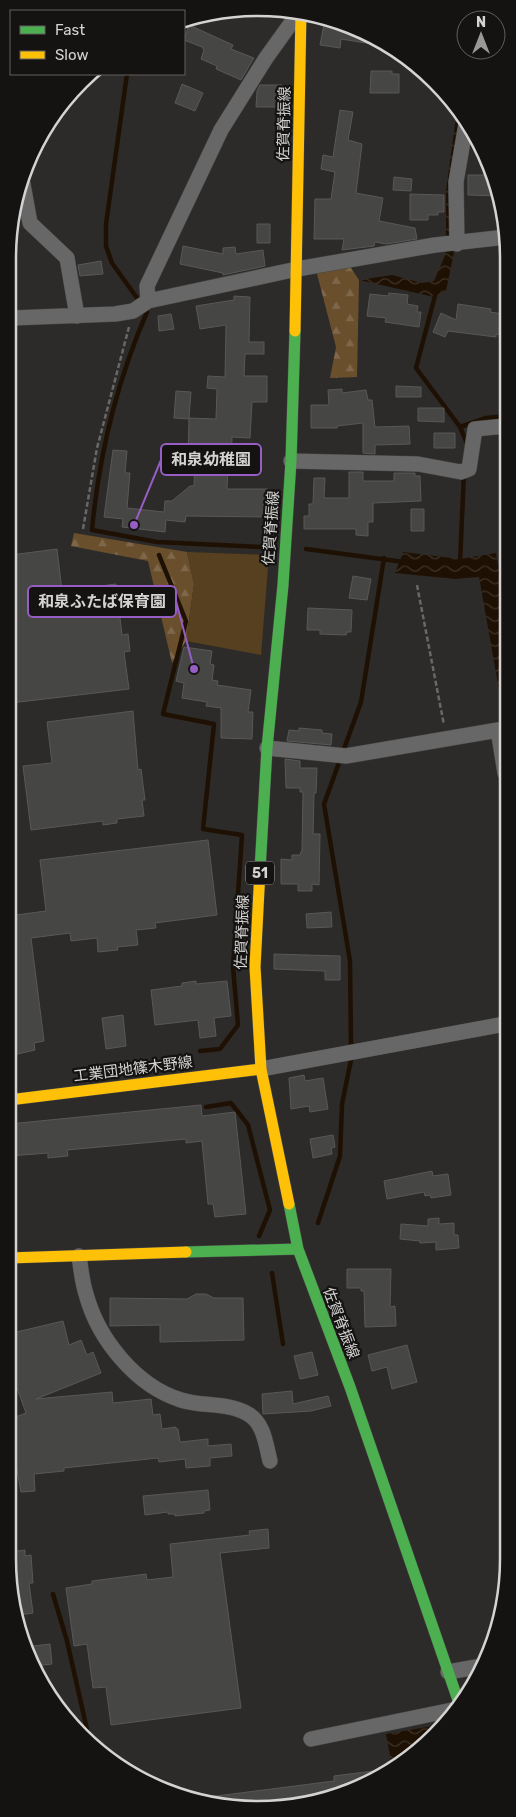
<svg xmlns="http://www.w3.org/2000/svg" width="516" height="1817" viewBox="0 0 516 1817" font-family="Rubik,'Noto Sans JP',sans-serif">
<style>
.forest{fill:url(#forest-firs)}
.green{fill:#57401f}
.water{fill:url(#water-waves)}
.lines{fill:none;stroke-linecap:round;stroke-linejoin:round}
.stream{stroke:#1e1104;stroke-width:4.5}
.building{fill:#464644;stroke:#595857}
.street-casing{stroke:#474644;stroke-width:16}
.fast-casing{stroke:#474644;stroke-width:12}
.slow-casing{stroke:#474644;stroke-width:12}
.path{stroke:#696868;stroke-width:2.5;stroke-dasharray:5 2.5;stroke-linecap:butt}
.street{stroke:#686767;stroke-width:15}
.fast{stroke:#4caf50;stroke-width:11}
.slow{stroke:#ffc107;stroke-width:11}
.labels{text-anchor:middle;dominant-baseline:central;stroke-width:4.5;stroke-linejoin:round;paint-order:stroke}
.shield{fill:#141312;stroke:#9a9998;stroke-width:1}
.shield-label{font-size:14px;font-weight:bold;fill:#d4d3d1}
.street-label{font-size:15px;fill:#d4d3d1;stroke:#141312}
.rim{fill:none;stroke:#d4d3d1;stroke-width:2.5}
.leader{fill:none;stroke:#965ec4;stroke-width:2}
.callout-dot{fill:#965ec4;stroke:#141312;stroke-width:2}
.callout{fill:#141312;stroke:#965ec4;stroke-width:2}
.callout-label{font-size:16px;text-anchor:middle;font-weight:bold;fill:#d4d3d1}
</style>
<defs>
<pattern id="forest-firs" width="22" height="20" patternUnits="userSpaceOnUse" patternTransform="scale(1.25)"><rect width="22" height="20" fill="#6a4f2d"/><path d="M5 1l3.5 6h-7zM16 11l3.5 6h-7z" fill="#7e674a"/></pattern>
<pattern id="water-waves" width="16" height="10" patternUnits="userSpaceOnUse" patternTransform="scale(1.25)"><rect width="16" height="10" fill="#1e1104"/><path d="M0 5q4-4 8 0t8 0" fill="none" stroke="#3e3328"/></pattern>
</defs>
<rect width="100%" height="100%" fill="#2c2b29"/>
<path class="forest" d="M349 265 359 280 357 377 330 378 336 347 316 270Z
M74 533 187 552 194 584 186 641 172 663 148 561 71 546Z"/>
<path class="green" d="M187 552 269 555 261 655 186 641 194 584Z"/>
<path class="water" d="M457 109 460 114V126L453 188 454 252 446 291 434 297 359 280 392 275 422 283 434 281 446 253V191Z
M403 552 460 559 496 553 506 611 505 724 479 577 455 579 395 573Z
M433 1726 436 1728 411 1758 392 1767 386 1734Z"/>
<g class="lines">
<path class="stream" d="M127 74 106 224V246L112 263 147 312C117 381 99 455 92 530L157 542 261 547
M436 292 416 368 460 427 467 443
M460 427 486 418 506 416
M306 549 404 562
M159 555 186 621 163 714 214 724 203 829 242 835 233 967 238 1025 220 1049 200 1051
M460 563 464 473
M351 1044 350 961 324 804 361 702 384 558
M206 1107 231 1103 248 1125 270 1210 259 1236
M318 1223 340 1156 342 1104 351 1060
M272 1273 283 1344
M53 1594 67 1641 88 1734"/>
</g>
<path class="building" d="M325 19 379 40 378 45 341 39 340 48 320 45Z
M189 25 233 45 231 49 254 58 241 80 216 69 217 66 201 59 204 50 202 47 184 40Z
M371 71H392V74H399V93H370Z
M182 84 203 93 195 111 175 103Z
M260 85H282V107H256L257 91Z
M340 110 353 112 348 140 362 144 356 193 383 198 379 221 415 228 417 239 386 244 375 242 374 246 342 250 344 239H314L315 199H331L335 172 321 169 323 155 333 157Z
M468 175H493L498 196 468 195Z
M394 177 412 179 411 191 393 190Z
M410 194 444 195V212H438V215H428V220H410Z
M257 224H270V243H257Z
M183 246 223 254V248L235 247 236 254 263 250 265 266 223 275V273L180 264Z
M101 261 103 274 80 276 78 265Z
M389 293 408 295 407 304 418 306 417 312H421L419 327 385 322 386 318 367 316 370 294 388 296Z
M234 296 250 297 249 342H264V354H245L244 376H267V402H252L250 438 232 437 231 464 228 463 227 489H268V517L186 516 185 522 166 520 165 532 122 527 123 519 104 517 113 450 127 451 125 473H130L127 508 164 512 165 501H172L190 486H194L195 461H188L189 419 174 418 176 391 191 392 189 418 216 419 217 389 207 388 208 376 225 377 226 325 200 329 196 306 234 300Z
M458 304 491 309 490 312 504 314 501 335 496 334V337L448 331 445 337 433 332 441 313 456 320Z
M171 314 174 329 159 331 158 316Z
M396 386 421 387V397H396Z
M342 389V393L366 390 368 400H372L375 427 409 426 410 444 375 445V454L363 453V423L337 426V428H311V405H329L328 390Z
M418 408H444V422L418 421Z
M434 433H455V448H434Z
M349 472H363V481H394V473H415V476H420L421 501 373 503V522H368V536L356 535V529H304V516H309V504H313L314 478H325L324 498H349Z
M411 509H424V531H411Z
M57 549 62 591 116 584 122 635 128 634 130 651 124 652 129 689 11 703V555Z
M353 576 371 579 367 600 349 598Z
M308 608 352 610 351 632H347L346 635 320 634V630H307Z
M184 647 212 651 210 664 214 665 212 680 218 681 217 685 251 690 248 712H253L252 739 221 738V708L206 706 207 702 182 698 184 683 176 681Z
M133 711 138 770 141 769 145 800H142L144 816 117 819V823L103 825V821L31 830 23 766 52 763 47 722Z
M299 728 322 730V733L332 734 331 745 287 741 289 730 299 731Z
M285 759 300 761V768H317L316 793H314L313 834H320L319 885 312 884V891H298V884H281V859L292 860V855H300L302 850 303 792H300V788H286Z
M208 840 217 915 155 923 156 928 136 930 138 945 117 947 118 950 98 952 97 938 71 941 70 933 31 938 44 1041 34 1043 35 1050 9 1056 10 921 17 920 16 915 46 911 40 860Z
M331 912 332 927 307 928 306 914Z
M274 954 340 956V980H325V971L274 969Z
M196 981V984L227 981 231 1016 214 1018 216 1036 200 1038 198 1020 155 1025 151 990 182 986V983Z
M123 1015 126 1046 106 1049 102 1018Z
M304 1075 305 1081 323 1078 328 1109 310 1112 309 1106 291 1109 289 1078Z
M201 1105 202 1116 235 1112 246 1214 215 1217 213 1204H208L202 1141 186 1143V1139L67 1150 68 1156 48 1158V1153L9 1156V1124Z
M333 1135 335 1147 331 1148 332 1154 313 1158 310 1139Z
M432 1171 433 1176 448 1174 451 1195 431 1198 430 1195 425 1196 424 1192 387 1199 384 1181Z
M439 1218V1224L454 1223V1235H458L459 1248 436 1250V1242L420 1243V1241L400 1239 401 1224 428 1226V1219Z
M347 1269H391L390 1307 395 1306 396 1326 365 1327 364 1291H361V1288H347Z
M196 1294H206L214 1298H243L244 1340 160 1342V1325L110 1326V1298L187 1299Z
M63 1321 69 1345 81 1340 87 1355 93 1352 101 1373 36 1399 112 1392 113 1403 151 1399 153 1415 160 1414 162 1429 176 1427V1429H178L180 1442 208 1439V1446L231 1444 232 1456 210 1458V1466L186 1468 185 1459 159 1462 158 1458 64 1468V1471L34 1474 35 1491 21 1492 9 1426 13 1418 26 1413 17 1388 8 1392V1334Z
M407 1345 417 1382 392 1389 387 1367 372 1371 368 1355Z
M312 1352 318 1375 300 1379 294 1356Z
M292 1391 293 1404 328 1396 331 1406 311 1411 263 1414 262 1394Z
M208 1490 210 1510 204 1511V1513L175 1516V1514H168V1512L145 1515 143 1496Z
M268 1529 269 1548 220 1553 241 1708 111 1725 106 1687 93 1688 87 1644 74 1646 66 1588 92 1584V1581L146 1574 147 1580 173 1577 170 1544 250 1535 249 1531Z
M25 1550V1556L31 1555 33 1583H29L33 1613 19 1615 8 1552Z
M50 1644 52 1664 34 1666 26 1655 25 1647Z
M381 1770V1772L323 1801 241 1809 201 1798 334 1781V1776Z"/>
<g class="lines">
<g class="street-casing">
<path id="street" d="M23 184 30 223 67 258 77 316
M457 244 456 182 466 124
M148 301 147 286 221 130 266 58 299 12
M12 318 115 314 133 311 148 301 297 269 435 245 506 237
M291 461 418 464 461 472 469 469 475 429 506 426
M267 748 346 756 498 730 505 773
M261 1069 505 1024
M79 1256C81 1269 82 1282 86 1294 98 1339 136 1386 181 1400 203 1407 228 1402 248 1414 264 1423 266 1445 270 1461
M448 1672 482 1666
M311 1739 452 1710"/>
</g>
<g class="fast-casing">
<path id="fast" d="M260 870 267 748 283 585 291 461 295 331
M289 1204 298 1249 350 1387 459 1703
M186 1252 298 1249"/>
</g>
<g class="slow-casing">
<path id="slow" d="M295 331 301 12
M260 870 255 967 261 1069 289 1204
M9 1100 261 1069
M9 1258 186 1252"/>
</g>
<path class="path" d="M83 529 97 448 129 327
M417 585 444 725"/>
<use href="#street" class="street"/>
<use href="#fast" class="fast"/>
<use href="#slow" class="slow"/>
</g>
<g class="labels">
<rect class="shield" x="246" y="861.5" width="28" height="23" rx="4"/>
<g class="shield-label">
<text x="260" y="873">51</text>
</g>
<g class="street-label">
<text transform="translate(284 124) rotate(-89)">佐賀脊振線</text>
<text transform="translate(271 528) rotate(-86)">佐賀脊振線</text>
<text transform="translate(242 932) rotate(-88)">佐賀脊振線</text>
<text transform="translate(133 1069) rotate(-7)">工業団地篠木野線</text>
<text transform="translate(341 1323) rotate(69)">佐賀脊振線</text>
</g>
</g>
<path d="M0 0H516V1817H0ZM258 16H258A242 242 0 0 1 500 258V1559A242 242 0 0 1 258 1801H258A242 242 0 0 1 16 1559V258A242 242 0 0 1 258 16Z" fill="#141312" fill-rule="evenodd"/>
<path class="rim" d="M258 16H258A242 242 0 0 1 500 258V1559A242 242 0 0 1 258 1801H258A242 242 0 0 1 16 1559V258A242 242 0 0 1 258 16Z"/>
<path class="leader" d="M134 525L161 460M194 669L176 601"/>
<g class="callout-dot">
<circle cx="134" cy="525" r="5"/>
<circle cx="194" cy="669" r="5"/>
</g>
<g class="callout">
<rect x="161" y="444" width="100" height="31" rx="5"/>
<rect x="28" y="586" width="148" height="31" rx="5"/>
</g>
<g class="callout-label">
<text x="211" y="465">和泉幼稚園</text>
<text x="102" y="607">和泉ふたば保育園</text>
</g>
<rect x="10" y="10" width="175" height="65" fill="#141312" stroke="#61605e"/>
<rect x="20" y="26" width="25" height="8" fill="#4caf50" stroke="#61605e"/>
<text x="55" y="35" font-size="15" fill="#d4d3d1">Fast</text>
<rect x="20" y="51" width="25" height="8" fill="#ffc107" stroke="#61605e"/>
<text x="55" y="60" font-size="15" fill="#d4d3d1">Slow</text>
<g transform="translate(481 35)"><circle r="24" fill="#141312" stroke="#61605e"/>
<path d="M0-4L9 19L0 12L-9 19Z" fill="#999896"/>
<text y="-8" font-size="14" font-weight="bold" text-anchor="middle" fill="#d4d3d1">N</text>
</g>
</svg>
